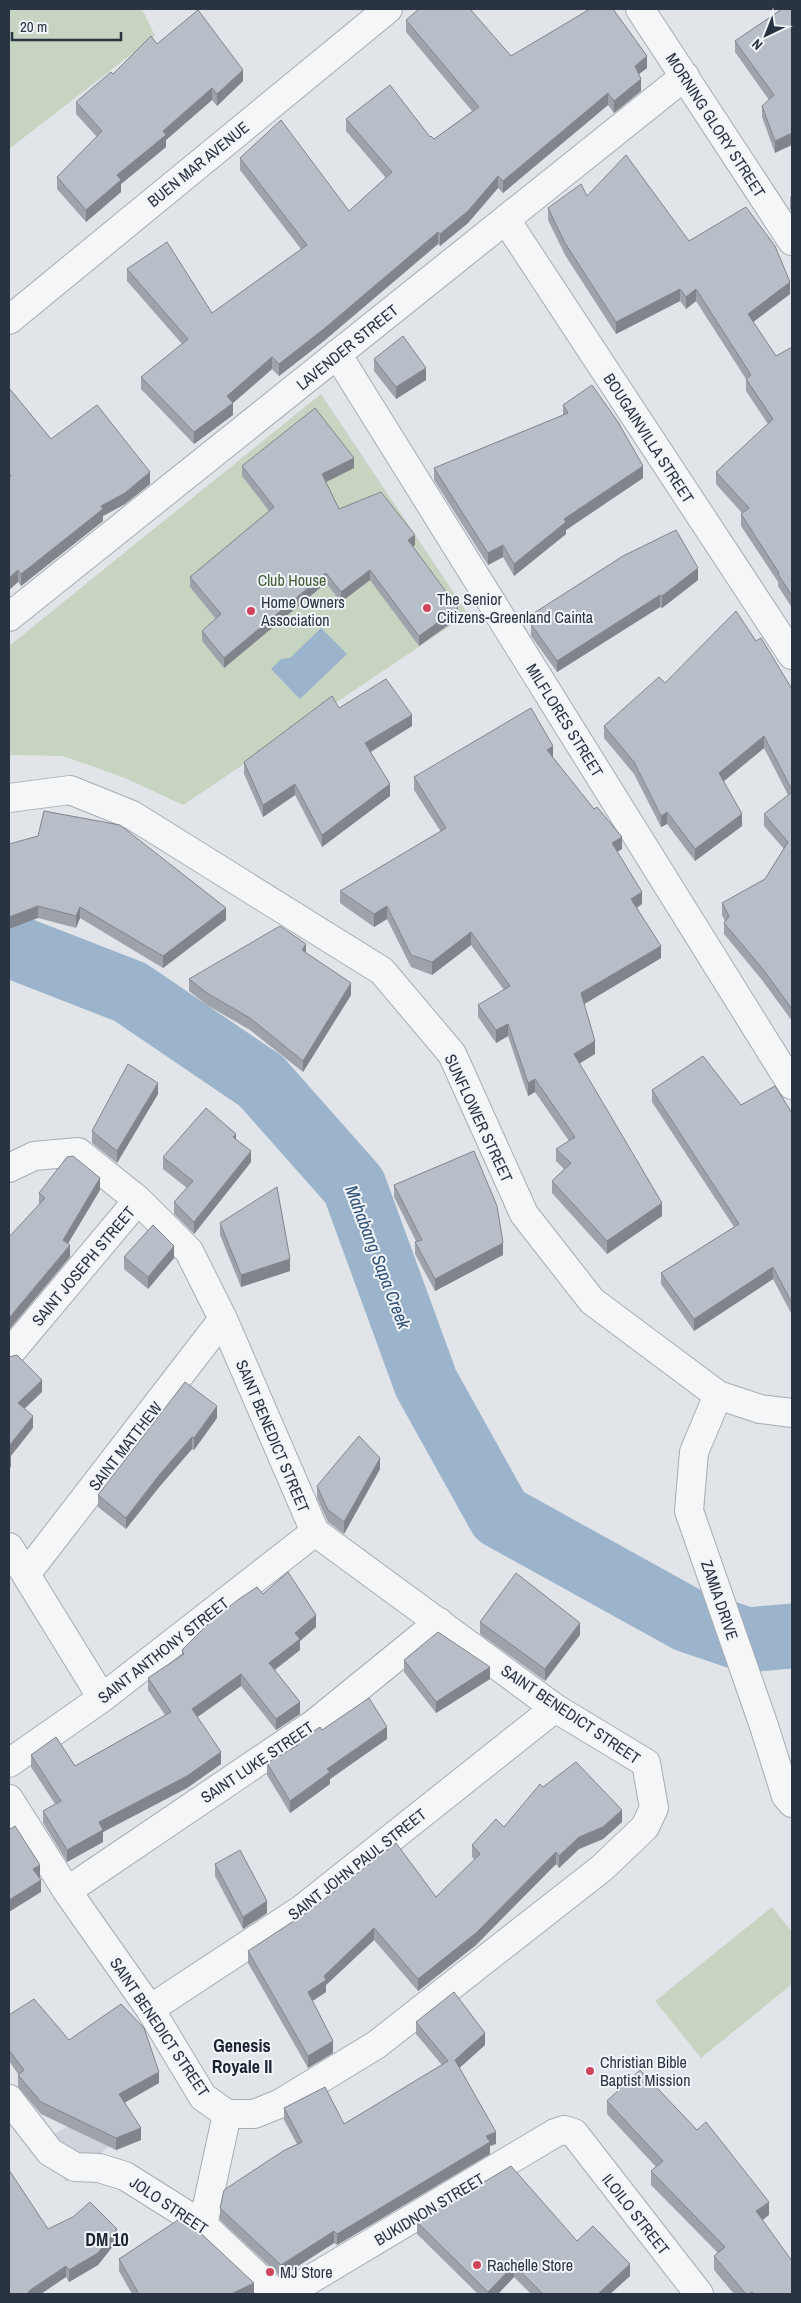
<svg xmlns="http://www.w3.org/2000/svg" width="801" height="2303" viewBox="0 0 801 2303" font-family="'Archivo Narrow',sans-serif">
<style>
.built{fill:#cfd4dc}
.green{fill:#c7d4c2}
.water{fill:#9cb4cb}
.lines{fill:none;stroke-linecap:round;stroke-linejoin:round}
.river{stroke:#9cb4cb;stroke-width:65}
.minor-casing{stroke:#a6acb4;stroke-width:30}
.minor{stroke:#f4f6f8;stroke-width:28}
.wall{fill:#9ea3ab}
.shaded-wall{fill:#81858b}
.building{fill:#b8bec7;stroke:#81858b}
.poi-dot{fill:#d1445e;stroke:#f1f4f7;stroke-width:2}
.labels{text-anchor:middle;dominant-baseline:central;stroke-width:4;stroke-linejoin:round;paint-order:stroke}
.street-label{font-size:16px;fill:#293342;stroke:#f1f4f7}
.park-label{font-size:16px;fill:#3f5e36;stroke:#f1f4f7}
.poi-label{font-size:16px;fill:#293342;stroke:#f1f4f7;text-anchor:start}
.water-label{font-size:18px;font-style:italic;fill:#325377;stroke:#f1f4f7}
.neighbourhood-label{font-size:18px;font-weight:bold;fill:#1b2433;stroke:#f1f4f7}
</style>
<rect width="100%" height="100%" fill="#e1e5ea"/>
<path class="built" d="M98 2107 121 2136 66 2182 39 2144Z"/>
<path class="green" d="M9 9H142L155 36 9 149Z
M321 394 468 614 183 805 125 778 63 756 9 755V646Z
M772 1907 792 1932V1984L701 2058 655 2001Z"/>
<path class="water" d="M321 628 347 654 300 699 271 669 281 659 290 658Z"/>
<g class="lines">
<path class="river" d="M9 945 130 992 261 1081 354 1186 426 1383 500 1516 688 1620 747 1640 792 1636"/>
<g class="minor-casing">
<path id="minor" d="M640 9 792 241
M506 220 792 655
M9 320 388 9
M337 354 792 1085
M9 617 685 76
M9 798 70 790 132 815 382 971 452 1054 524 1214 592 1301 718 1395 760 1409 792 1413
M9 1168 34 1156 78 1152 138 1200 189 1251 223 1319 315 1532 555 1708 646 1763 654 1808 645 1827 602 1868 376 2045 279 2104 254 2114H227L203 2097 150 2009 67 1891 9 1799
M9 1354 138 1200
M718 1395 694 1452 689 1511 764 1726 786 1796 792 1803
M9 1547 102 1698
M27 1573 223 1319
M9 1763 102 1698 315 1532
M67 1891 315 1723 439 1622
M150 2009 302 1909 555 1708
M9 2099 50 2152 75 2167 99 2168 125 2176 203 2225 276 2294
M203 2225 227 2114
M286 2294 555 2133 564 2130 574 2133 699 2294"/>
</g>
<use href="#minor" class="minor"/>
</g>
<path class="wall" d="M782 9 775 153 762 117V106L769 100 735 52V41Z
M406 20 511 56 647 68 639 74 641 91 614 113 608 105 503 193 498 188 468 223 440 246 438 244 325 340 279 376 272 369 233 403V415L194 444 141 389V377L182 344 127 281V269L212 313 301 249 240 170V158L349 211 386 178 346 131V119L430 137 434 139 472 111 406 32Z
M157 44 243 81 217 106 212 100 166 140V147L121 184V192L86 222 57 189V177L97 137 76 114V102Z
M792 195V211L790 209V197Z
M587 196 689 241 790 294 753 322 776 356 792 347V608L778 586V582L741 526V514L742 513 716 484V472L768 424 746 391V379L696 301 686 309 680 301 616 334 565 255 548 220V208Z
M374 359 426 380 396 399 374 371Z
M9 388 51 439 150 484 125 504 103 516V521L21 586 18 582 9 590Z
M563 405 643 478 566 530V534L514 576 503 557 488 565 434 480V468L563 415Z
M242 466 354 468 326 482 339 509 415 545 413 546 458 618 419 646 370 580 341 602 326 583 224 668 202 641V631L216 619 190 587V577L269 511 242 476Z
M698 580 662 608 660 607 557 672 531 636V615Z
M756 641 792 689V1021L762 980 724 934V923L725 921 722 915V903L765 879 784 849 764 826V814L788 795 764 748 723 782 742 826 695 861 667 824 661 827 634 774 604 738V726L665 683Z
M339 708 412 726 371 752 390 796 322 847 295 795 263 817 244 774V762Z
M553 757 622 849 617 852 642 904 637 908 661 958 584 1004 595 1054 579 1063 662 1216 607 1254 552 1193V1181L564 1169 556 1161V1149L569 1141 535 1092 528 1096 508 1036 496 1043 478 1017V1005L504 990 471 945 432 975 411 967 387 919 374 927 340 903V891L441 832 414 790V777Z
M9 844 226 920 163 968 80 918 76 928 38 918Z
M306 953 351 995 303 1072 250 1030 207 1005 189 991V979Z
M652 1090 741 1105 792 1113V1315L773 1279 694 1331 661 1284V1273L734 1227 652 1102Z
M158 1094 117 1163 92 1143V1131Z
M236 1140 251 1162 194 1234 174 1214V1202L187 1188 163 1169V1157Z
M394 1185 503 1255 435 1291 415 1254V1242L416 1241 394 1197Z
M100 1190 68 1243 70 1257 39 1204V1193Z
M220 1223 290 1271 241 1287 220 1235Z
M124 1257 174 1258 148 1289 124 1269Z
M217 1418 194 1450 192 1449 160 1486 126 1529 98 1507V1495Z
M380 1469 344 1534 328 1522 317 1498V1486Z
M263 1594 316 1627 300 1641V1650L275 1670 300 1714 276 1730 241 1686 197 1717 221 1764 187 1788 103 1832V1842L67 1862 43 1823V1811L55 1804 31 1767V1755L75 1766 165 1715 148 1690V1678L182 1656V1650Z
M480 1622 580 1635 545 1681 480 1634Z
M404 1660 490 1679 436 1713 404 1672Z
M322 1730 387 1739 330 1779V1784L290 1813 267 1775V1763L296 1746V1743Z
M543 1787 622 1822 603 1839 579 1849 559 1868 556 1864 476 1945 418 1991 374 1940 326 1985V1992L312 2001 333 2053 308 2068 248 1963V1951L436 1897 475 1860 472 1857V1845L504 1827Z
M215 1864 267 1913 243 1929 215 1876Z
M9 2015 69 2040 159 2083 125 2102 141 2140 116 2150 41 2114 18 2087V2074L9 2061Z
M416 2022 485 2045 459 2068 496 2144 490 2146V2154L337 2245 334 2243 281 2277 220 2220V2208L297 2144 284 2120V2108L344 2124 442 2065 416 2034Z
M607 2101 769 2215 763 2220 792 2294H734L714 2270V2256L718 2253 651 2185V2171L656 2167 607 2114Z
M417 2222 577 2241 630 2276 610 2294H531L514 2277 498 2294H478L417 2234Z
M48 2229 117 2241 98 2265 69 2282 66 2277Z
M119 2259 254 2294H132L119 2271Z"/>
<path class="shaded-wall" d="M647 56V68L635 77V66Z
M243 70V81L217 106V94Z
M641 79V91L614 113V101Z
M212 88V100L166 140V147L121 184V192L86 222V210L117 175 163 131Z
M608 93V105L503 193V181Z
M792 133V145L775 153V141Z
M498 176V188L468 223 440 246V234Z
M438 232V244L325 340 279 376V364Z
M790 282V294L748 326V314Z
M680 289V301L616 334V322Z
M696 289V301L686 309V297Z
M272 357V369L233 403V415L194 444V432L227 396Z
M426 368V380L396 399V387Z
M354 458V468L322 484V474Z
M643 466V478L566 530V534L514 576V564L564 519Z
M150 472V484L125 504 103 516V521L21 586V574L101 506Z
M415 535V545L408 550V540Z
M503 545V557L488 565V553Z
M698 568V580L662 608V596Z
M18 570V582L9 590V578Z
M370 570V580L341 602V592Z
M326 573V583L224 668V658Z
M660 595V607L557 672V661Z
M458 608V618L419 646V636Z
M412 715V726L365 755V743Z
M764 736V748L719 785V773Z
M553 746V758L547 750Z
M295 784V795L263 817V805Z
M390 784V796L322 847V835Z
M667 812V824L661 827V816Z
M742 814V826L695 861V849Z
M622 837V849L612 855V843Z
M642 892V904L631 911V899Z
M38 906V918L9 929V917Z
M387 906V919L374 927V914Z
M80 907V918L76 928V916Z
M226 908V920L163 968V956Z
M471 932V945L432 975V962Z
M306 944V956L302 950Z
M661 946V958L581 1006V993Z
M351 983V995L303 1072V1061Z
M508 1024V1036L496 1043V1030Z
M595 1041V1054L574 1067V1054Z
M535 1079V1092L528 1096V1083Z
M158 1083V1094L117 1163V1151Z
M236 1134V1146L233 1137Z
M251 1151V1162L194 1234V1222Z
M100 1178V1190L63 1252V1240Z
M662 1203V1216L607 1254V1241Z
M503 1243V1255L435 1291V1279Z
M70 1245V1257L9 1330V1318Z
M174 1246V1258L148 1289V1277Z
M290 1259V1271L241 1287V1275Z
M773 1267V1279L694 1331V1319Z
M42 1380V1392L18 1415V1403Z
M217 1406V1418L194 1450V1438Z
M33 1416V1428L11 1456V1467L9 1468V1446Z
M192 1437V1449L160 1486 126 1529V1518L160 1474Z
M380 1458V1469L344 1534V1522Z
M316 1615V1627L300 1641V1650L269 1674V1663L295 1633Z
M580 1623V1635L545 1681V1669Z
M490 1667V1679L436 1713V1702Z
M241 1674V1686L192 1721V1709Z
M300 1702V1714L276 1730V1719Z
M387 1727V1739L330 1779V1784L290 1813V1801L327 1769Z
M221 1752V1764L187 1788 103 1832V1842L67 1862V1850L99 1822Z
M622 1810V1822L603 1839 579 1849 559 1868V1856L579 1837Z
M556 1852V1864L476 1945 418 1991V1979Z
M40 1865V1877L33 1881V1869Z
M41 1880V1892L9 1912V1900Z
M267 1901V1913L243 1929V1917Z
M374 1928V1940L326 1985V1992L308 2004V1992L324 1976Z
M485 2033V2045L455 2072V2060Z
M333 2041V2053L308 2068V2056Z
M159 2072V2083L119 2106V2094Z
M141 2128V2140L116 2150V2138Z
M496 2132V2144L490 2146V2154L337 2245V2234L486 2136Z
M769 2202V2215L756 2224V2211Z
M117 2229V2241L98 2265 69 2282V2270Z
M334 2231V2243L281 2277V2265Z
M630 2264V2276L610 2294H598Z
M514 2265V2277L498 2294H488V2292Z
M66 2266V2277L41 2294H27L30 2290Z
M254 2283V2294H231Z"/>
<path class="building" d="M419 9H470L511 56 590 9H613L647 56 635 66 641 79 614 101 608 93 503 181 498 176 468 211 440 234 438 232 325 328 279 364 272 357 227 396 233 403 194 432 141 377 188 339 127 269 167 242 212 313 307 245 240 158 281 120 349 211 392 172 346 119 390 85 430 137 431 136 434 139 479 107 406 20Z
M782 9H790L792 11V133L775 141 762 106 774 95 735 41Z
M198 10 243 70 217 94 212 88 163 131 166 135 117 175 121 180 86 210 57 177 102 131 76 102 111 72 113 74 151 36 157 44Z
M626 155 689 241 746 207 775 246 790 282 748 314 776 356 792 347V596L778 574 779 573 741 514 749 508 716 472 773 419 746 379 751 375 696 289 686 297 680 289 616 322 565 243 548 208 581 184 587 196Z
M403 336 426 368 396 387 374 359Z
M592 385 618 422 643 466 564 519 566 522 514 564 503 545 488 553 434 468 568 413 563 405Z
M9 388 51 439 97 405 150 472 125 493 101 506 103 509 21 574 18 570 9 578V477L11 476 9 473Z
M315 408 354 458 322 474 339 509 381 492 415 535 408 540 458 608 419 636 370 570 341 592 326 573 224 658 202 631 221 614 190 577 274 507 242 466Z
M676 530 698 568 662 596 660 595 557 661 531 624V615L623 556Z
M736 611 756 641 761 638 792 689V790L764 736 719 773 742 814 695 849 667 812 661 816 634 762 604 726 659 677 665 683Z
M386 679 412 715 365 743 390 784 322 835 295 784 263 805 244 762 332 696 339 708Z
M531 708 553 746 547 750 594 809 597 807 622 837 612 843 642 892 631 899 661 946 581 993 595 1041 574 1054 662 1203 607 1241 552 1181 571 1163 556 1149 575 1137 535 1079 528 1083 508 1024 496 1030 478 1005 510 986 471 932 432 962 411 955 387 906 374 914 340 891 446 828 414 777Z
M792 792V1009L762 968 724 923 729 916 722 903 765 879 788 842 764 814Z
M44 811 120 825 226 908 163 956 80 907 76 916 38 906 9 917V844L38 836Z
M280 926 306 944 302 950 351 983 303 1061 250 1018 207 993 189 979Z
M703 1056 741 1105 775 1086 792 1113V1303L773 1267 694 1319 661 1273 739 1224 652 1090Z
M128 1064 158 1083 117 1151 92 1131Z
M206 1108 236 1134 233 1137 251 1151 194 1222 174 1202 193 1181 163 1157Z
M474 1151 497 1206 503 1243 435 1279 415 1242 422 1240 394 1185Z
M73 1156 100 1178 63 1240 70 1245 9 1318V1237L45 1198 39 1193 67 1157Z
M277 1187 290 1259 241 1275 220 1223Z
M153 1225 174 1246 148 1277 124 1257Z
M17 1355 42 1380 18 1403 33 1416 9 1446V1357Z
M185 1382 217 1406 194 1438 192 1437 160 1474 126 1518 98 1495Z
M359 1436 380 1458 344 1522 328 1510 317 1486Z
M288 1572 316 1615 295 1633 300 1639 269 1663 300 1702 276 1719 241 1674 192 1709 221 1752 187 1776 99 1822 103 1830 67 1850 43 1811 61 1801 31 1755 56 1737 75 1766 171 1712 148 1678 184 1654 182 1650 211 1621 239 1599 257 1587 263 1594Z
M516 1573 580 1623 545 1669 480 1622Z
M438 1632 490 1667 436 1702 404 1660Z
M369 1698 387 1727 327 1769 330 1772 290 1801 267 1763 298 1745 296 1743 320 1727 322 1730Z
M576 1762 622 1810 603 1827 579 1837 559 1856 556 1852 476 1933 418 1979 374 1928 324 1976 326 1980 308 1992 333 2041 308 2056 248 1951 312 1909 396 1843 436 1897 480 1854 472 1845 496 1819 504 1827 540 1784 543 1787Z
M15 1826 40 1865 33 1869 41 1880 9 1900V1830Z
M240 1850 267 1901 243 1917 215 1864Z
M454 1992 485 2033 455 2060 496 2132 486 2136 490 2142 337 2234 334 2231 281 2265 220 2208 224 2190 283 2151 302 2142 284 2108 325 2087 344 2124 448 2061 416 2022Z
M34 1999 69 2040 121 2004 144 2028 159 2072 119 2094 141 2128 116 2138 41 2102 18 2075 24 2070 9 2050V2015Z
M640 2070 697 2130 706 2122 769 2202 756 2211 792 2261V2294H754L752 2292 749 2294H746L714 2256 725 2247 651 2171 663 2161 607 2101Z
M511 2166 577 2241 593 2226 630 2264 598 2294H543L514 2265 488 2292 417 2222Z
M9 2170 48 2229 73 2217 90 2202 117 2229 98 2253 69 2270 66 2266 30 2290 27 2294H9Z
M181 2218 193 2226 254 2283 231 2294H139L119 2259Z"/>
<g class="poi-dot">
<circle cx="427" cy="608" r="5"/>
<circle cx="251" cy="611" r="5"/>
<circle cx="590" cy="2071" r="5"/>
<circle cx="477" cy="2265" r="5"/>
<circle cx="270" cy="2272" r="5"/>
</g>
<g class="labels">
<g class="street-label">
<text transform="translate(716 125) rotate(57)">MORNING GLORY STREET</text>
<text transform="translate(198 164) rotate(-39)">BUEN MAR AVENUE</text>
<text transform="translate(347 347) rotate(-39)">LAVENDER STREET</text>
<text transform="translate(649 438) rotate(57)">BOUGAINVILLA STREET</text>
<text transform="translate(565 720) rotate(58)">MILFLORES STREET</text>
<text transform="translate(479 1118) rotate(65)">SUNFLOWER STREET</text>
<text transform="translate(83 1266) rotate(-50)">SAINT JOSEPH STREET</text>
<text transform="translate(273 1436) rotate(67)">SAINT BENEDICT STREET</text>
<text transform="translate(125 1446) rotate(-52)">SAINT MATTHEW</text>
<text transform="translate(720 1600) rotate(71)">ZAMIA DRIVE</text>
<text transform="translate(163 1650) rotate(-38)">SAINT ANTHONY STREET</text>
<text transform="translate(571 1714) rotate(34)">SAINT BENEDICT STREET</text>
<text transform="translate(257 1762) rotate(-34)">SAINT LUKE STREET</text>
<text transform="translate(357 1864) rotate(-38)">SAINT JOHN PAUL STREET</text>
<text transform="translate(160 2027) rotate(56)">SAINT BENEDICT STREET</text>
<text transform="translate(169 2205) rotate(34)">JOLO STREET</text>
<text transform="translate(429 2209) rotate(-31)">BUKIDNON STREET</text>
<text transform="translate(636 2214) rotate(52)">ILOILO STREET</text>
</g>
<g class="park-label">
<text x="292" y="580">Club House</text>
</g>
<g class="poi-label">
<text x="437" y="599">The Senior<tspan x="437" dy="18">Citizens-Greenland Cainta</tspan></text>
<text x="261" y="602">Home Owners<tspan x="261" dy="18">Association</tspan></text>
<text x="600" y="2062">Christian Bible<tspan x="600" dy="18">Baptist Mission</tspan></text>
<text x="487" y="2265">Rachelle Store</text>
<text x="280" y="2272">MJ Store</text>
</g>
<g class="water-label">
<text transform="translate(378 1257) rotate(69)">Mahabang Sapa Creek</text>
</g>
<g class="neighbourhood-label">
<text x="242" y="2045">Genesis<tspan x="242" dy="21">Royale II</tspan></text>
<text x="107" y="2239">DM 10</text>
</g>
</g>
<rect width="801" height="2303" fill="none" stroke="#293342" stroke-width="20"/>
<g transform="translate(766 35) rotate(223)" stroke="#f1f4f7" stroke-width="4" paint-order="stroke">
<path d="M0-4L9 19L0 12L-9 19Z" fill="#293342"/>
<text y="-8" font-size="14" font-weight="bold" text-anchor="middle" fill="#293342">N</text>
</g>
<path d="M12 32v8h109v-8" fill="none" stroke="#293342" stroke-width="2.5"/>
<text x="20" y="32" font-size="15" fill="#293342" stroke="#f1f4f7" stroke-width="4" paint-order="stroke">20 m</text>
</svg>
